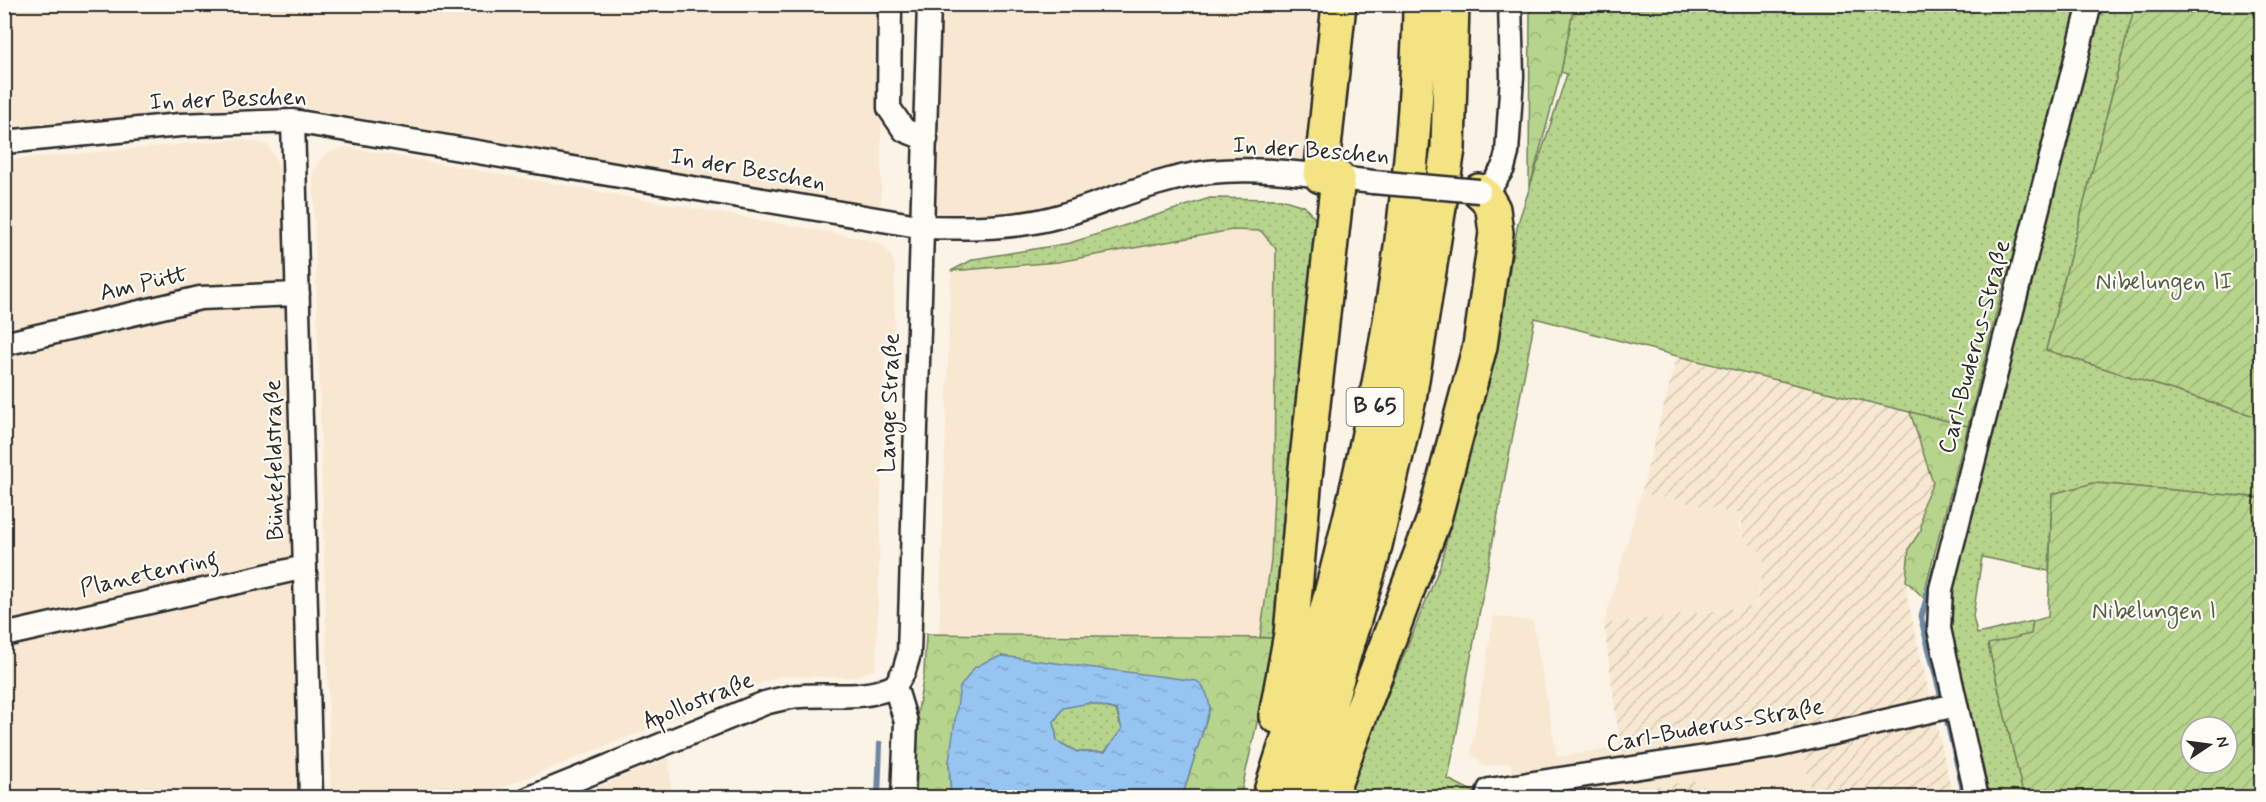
<svg xmlns="http://www.w3.org/2000/svg" width="2266" height="802" viewBox="0 0 2266 802" font-family="Mynerve,sans-serif">
<style>
.built{fill:#f8e8d2}
.industrial{fill:url(#industrial-furrows)}
.grass{fill:url(#grass-dots);stroke:#71805c;stroke-width:1.5}
.forest{fill:url(#forest-crowns);stroke:#71805c;stroke-width:1.5}
.garden{fill:url(#garden-furrows);stroke:#71805c;stroke-width:1.5;fill-rule:evenodd}
.water{fill:url(#water-ripples);stroke:#6c87a2;stroke-width:1.5;fill-rule:evenodd}
.lines{fill:none;stroke-linecap:round;stroke-linejoin:round}
.stream{stroke:#6c87a2;stroke-width:6}
.minor-casing{stroke:#2b2b2b;stroke-width:27}
.trunk-casing{stroke:#2b2b2b;stroke-width:38}
.minor{stroke:#fdfcf7;stroke-width:22}
.trunk{stroke:#f4e382;stroke-width:33}
.minor-bridge-casing{stroke:#2b2b2b;stroke-width:27;stroke-linecap:butt}
.minor-bridge{stroke:#fdfcf7;stroke-width:22}
.labels{text-anchor:middle;dominant-baseline:central;stroke-width:4.5;stroke-linejoin:round;paint-order:stroke}
.shield{fill:#fdfcf7;stroke:#6a6a68;stroke-width:1.5}
.shield-label{font-size:22px;font-weight:bold;fill:#2b2b2b}
.street-label{font-size:24px;fill:#2b2b2b;stroke:#fdfcf7}
.park-label{font-size:24px;fill:#555e48;stroke:#fdfcf7}
</style>
<defs>
<pattern id="industrial-furrows" width="10" height="10" patternUnits="userSpaceOnUse" patternTransform="scale(1.5)"><rect width="10" height="10" fill="#f8e8d2"/><path d="M-1 1l2-2M0 10L10 0M9 11l2-2" fill="none" stroke="#d5c7b4"/></pattern>
<pattern id="grass-dots" width="8" height="8" patternUnits="userSpaceOnUse" patternTransform="scale(1.5)"><rect width="8" height="8" fill="#b7d48c"/><path d="M2 2h.1M6 6h.1" fill="none" stroke="#9eb679" stroke-width="1.8" stroke-linecap="round"/></pattern>
<pattern id="forest-crowns" width="20" height="18" patternUnits="userSpaceOnUse" patternTransform="scale(1.5)"><rect width="20" height="18" fill="#b7d48c"/><path d="M2 6a3 3 0 1 1 6 0M12 15a3 3 0 1 1 6 0" fill="none" stroke="#9eb679"/></pattern>
<pattern id="garden-furrows" width="10" height="10" patternUnits="userSpaceOnUse" patternTransform="scale(1.5)"><rect width="10" height="10" fill="#b7d48c"/><path d="M-1 1l2-2M0 10L10 0M9 11l2-2" fill="none" stroke="#9eb679"/></pattern>
<pattern id="water-ripples" width="26" height="14" patternUnits="userSpaceOnUse" patternTransform="scale(1.5)"><rect width="26" height="14" fill="#97c5f2"/><path d="M2 4q2-2 4 0t4 0M15 11q2-2 4 0t4 0" fill="none" stroke="#82a9d0"/></pattern>
</defs>
<rect width="100%" height="100%" fill="#fbf3e6"/>
<filter id="ink" filterUnits="userSpaceOnUse"><feTurbulence type="fractalNoise" baseFrequency=".0167" numOctaves="2"/><feDisplacementMap in="SourceGraphic" scale="12" xChannelSelector="R" yChannelSelector="G"/><feConvolveMatrix kernelMatrix="1 2 1 2 8 2 1 2 1" color-interpolation-filters="sRGB"/></filter>
<g filter="url(#ink)">
<path class="built" d="M5 5H881V208L281 104 5 127Z
M929 5H1339L1321 176 1242 170 1086 207 924 227Z
M241 139 268 145 283 174 301 797 5 798V160Z
M346 147 867 239 884 246 895 263 894 350H885L876 669 852 677 780 676 479 797H331L313 170 325 154Z
M1232 230 1261 231 1276 249 1274 492 1271 560 1260 637 939 634 951 271 1058 262Z
M1641 493 1740 514 1739 525 1742 535 1748 543 1765 553 1755 606 1604 624Z
M1494 616 1533 621 1557 757 1780 722 1799 729 1812 797H1711L1698 780 1583 797H1514L1511 763 1484 766 1471 753Z
M669 758 672 797H572Z"/>
<path class="industrial" d="M1677 356 1910 412 1933 483 1923 504 1921 530 1909 548 1906 581 1907 597 1953 797H1812L1799 729 1780 722 1620 747 1604 624 1756 606 1765 553 1752 547 1742 535 1740 514 1641 493Z
M1698 780 1711 797H1582L1622 791Z"/>
<path class="grass" d="M1574 5H2135L2046 350 2261 418V498L2094 483 2052 494 2049 571 1982 557 1973 616 1977 634 2033 621 2031 634 1988 645 2024 797H1978L1942 631 2020 282 2005 278 1968 426 1677 356 1535 318 1448 779 1476 793 1475 797 1346 798 1440 566 1497 342 1518 223 1567 74 1561 72Z
M1210 198 1281 199 1304 206 1318 222 1317 264 1272 638 1260 637 1271 560 1274 492 1276 249 1261 231 1232 230 1058 262 951 271 974 259 1070 243Z
M1090 703 1116 710 1122 729 1105 752H1077L1057 741 1054 722 1063 707Z"/>
<path class="forest" d="M1530 5H1574L1561 72 1529 190Z
M1910 412 1968 426 1923 597 1906 581 1909 548 1921 530 1923 504 1933 483Z
M926 634 1272 638 1265 688 1240 797H1182L1210 708 1002 656 949 761 951 797 912 798 914 735 924 673Z"/>
<path class="garden" d="M2135 5H2261V418L2046 350Z
M2094 483 2261 498V797H2024L1988 644 2031 634 2033 621 2048 617 2052 494ZM2191 727H2227V763H2191Z"/>
<path class="water" d="M1002 656 1197 681C1206 689 1208 695 1210 708L1182 797H951L949 761 960 687 974 668 989 660ZM1090 703 1117 710 1122 729 1105 752H1077L1057 741 1054 722 1063 708Z"/>
<g class="lines">
<path class="stream" d="M1936 565 1921 618 1942 700
M1946 716 1965 798
M878 798 880 744"/>
<g class="minor-casing">
<path id="minor" d="M890 4 889 108 904 130 926 139
M293 121 311 798
M4 142 180 125 293 121 924 227C970 228 1015 229 1060 216 1110 201 1156 179 1209 172 1263 166 1319 176 1373 182
M1479 191 1494 182 1503 168 1507 153 1512 76 1510 4
M4 344 200 298 298 294
M4 635 305 567
M530 798 765 703C777 700 789 696 802 696 835 694 864 700 895 686
M903 798 906 722 895 686 904 671 909 654 929 4
M1487 798 1489 790 1771 747 1956 705
M1977 798 1939 629 1941 589 2090 4"/>
</g>
<g class="trunk-casing">
<path id="trunk" d="M1321 176 1339 4
M1276 716 1291 634 1305 477 1338 178
M1269 798C1285 746 1303 694 1318 642 1367 467 1403 290 1415 108 1417 74 1420 39 1420 4
M1302 798 1372 558 1409 399 1448 149 1452 4
M1329 798 1434 519 1480 346 1496 233 1493 209 1486 197 1479 191"/>
</g>
<use href="#minor" class="minor"/>
<use href="#trunk" class="trunk"/>
<g class="minor-bridge-casing">
<path id="minor-bridge" d="M1373 182 1479 191"/>
</g>
<use href="#minor-bridge" class="minor-bridge"/>
</g>
</g>
<g class="labels">
<rect class="shield" x="1346.5" y="388" width="57" height="38" rx="4.5"/>
<g class="shield-label">
<text x="1375" y="407">B 65</text>
</g>
<g class="street-label">
<text transform="translate(228 100) rotate(-2)">In der Beschen</text>
<text transform="translate(1311 151) rotate(4)">In der Beschen</text>
<text transform="translate(748 170) rotate(10)">In der Beschen</text>
<text transform="translate(144 284) rotate(-13)">Am Pütt</text>
<text transform="translate(1975 347) rotate(-75)">Carl-Buderus-Straße</text>
<text transform="translate(890 403) rotate(-88)">Lange Straße</text>
<text transform="translate(275 460) rotate(-91)">Büntefeldstraße</text>
<text transform="translate(149 574) rotate(-13)">Planetenring</text>
<text transform="translate(699 701) rotate(-22)">Apollostraße</text>
<text transform="translate(1715 726) rotate(-10)">Carl-Buderus-Straße</text>
</g>
<g class="park-label">
<text x="2164" y="282">Nibelungen II</text>
<text x="2154" y="611">Nibelungen I</text>
</g>
</g>
<rect width="2266" height="802" fill="none" stroke="#fdfcf7" stroke-width="24"/>
<rect x="12" y="12" width="2242" height="778" fill="none" stroke="#2b2b2b" stroke-width="2" filter="url(#ink)"/>
<g transform="translate(2209 745) rotate(77)"><circle r="28" fill="#fdfcf7" stroke="#a9a8a5" stroke-width="1.5"/>
<path d="M0-4.5L10 22L0 15L-10 22Z" fill="#2b2b2b"/>
<text y="-9" font-size="16" font-weight="bold" text-anchor="middle" fill="#2b2b2b">N</text>
</g>
</svg>
